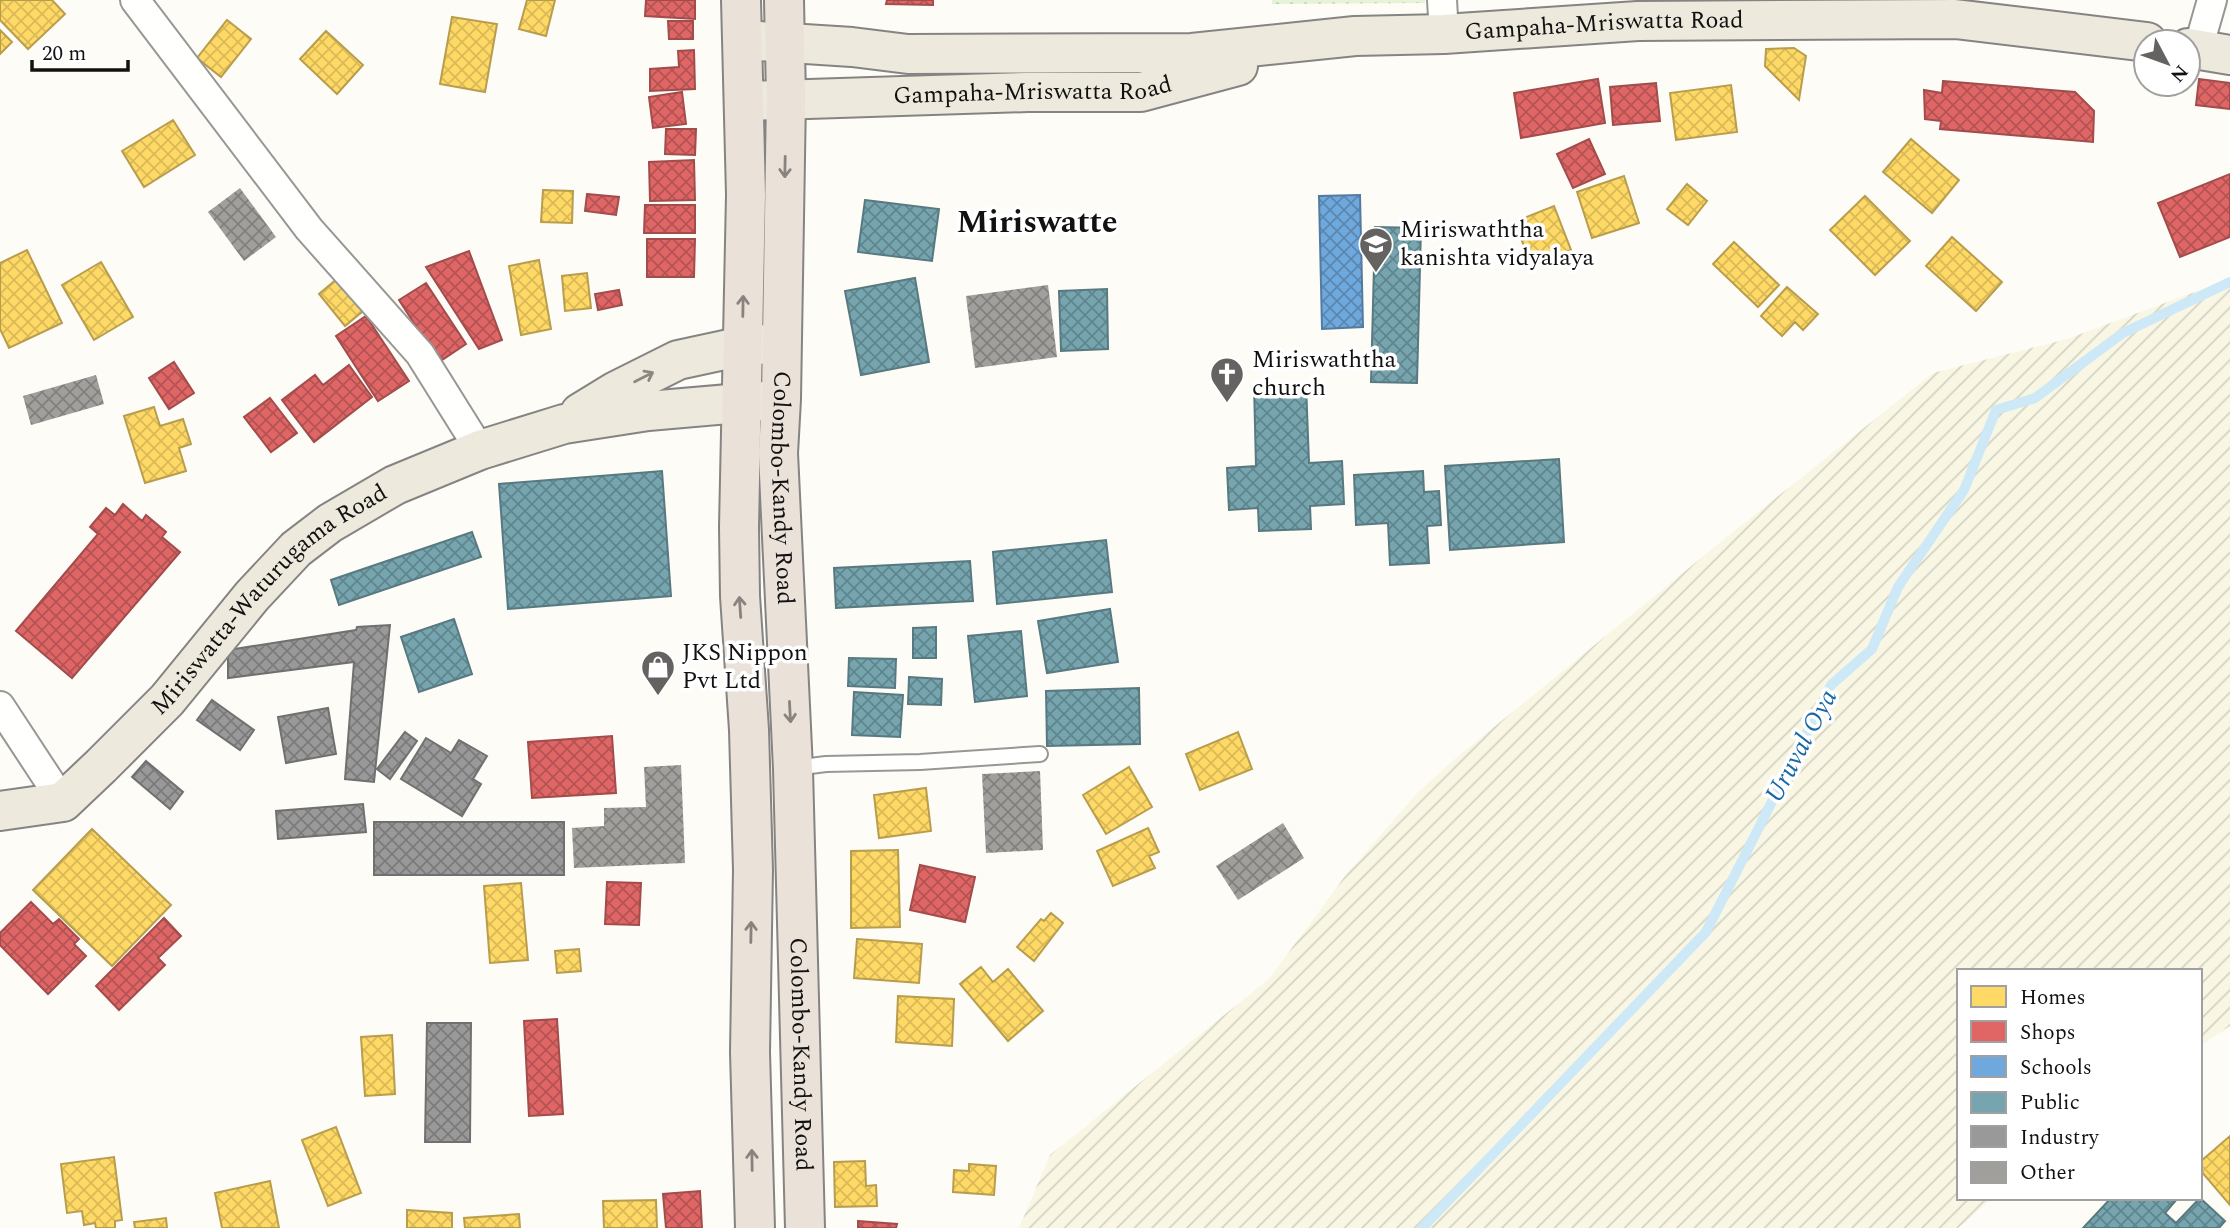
<svg xmlns="http://www.w3.org/2000/svg" width="2230" height="1228" viewBox="0 0 2230 1228" font-family="Spectral,serif">
<style>
.farmland{fill:url(#farmland-furrows)}
.green{fill:url(#green-dots)}
.homes{fill:url(#homes-cross-hatch);stroke:#b89d4c;stroke-width:2}
.shops{fill:url(#shops-cross-hatch);stroke:#a24c4c;stroke-width:2}
.schools{fill:url(#schools-cross-hatch);stroke:#537b9f;stroke-width:2}
.public{fill:url(#public-cross-hatch);stroke:#587980;stroke-width:2}
.industry{fill:url(#industry-cross-hatch);stroke:#707070;stroke-width:2}
.lines{fill:none;stroke-linecap:round;stroke-linejoin:round}
.stream{stroke:#cde8f7;stroke-width:10}
.building{fill:url(#building-cross-hatch)}
.lane-casing{stroke:#979795;stroke-width:18}
.street-casing{stroke:#979795;stroke-width:32}
.primary-casing{stroke:#858482;stroke-width:42}
.highway-casing{stroke:#858482;stroke-width:42}
.lane{stroke:#fffffe;stroke-width:14}
.street{stroke:#fffffe;stroke-width:28}
.primary{stroke:#ede9dc;stroke-width:38}
.highway{stroke:#eae1d8;stroke-width:38}
.oneway{stroke:#88837e}
.oneway2{stroke:#8a8881}
.labels{text-anchor:middle;dominant-baseline:central;stroke-width:7;stroke-linejoin:round;paint-order:stroke}
.street-label{font-size:24px;fill:#111;stroke:#fff}
.poi-label{font-size:24px;fill:#111;stroke:#fff;text-anchor:start}
.water-label{font-size:26px;font-style:italic;fill:#1768a6;stroke:#fff}
.district-label{font-size:32px;font-weight:bold;fill:#111;stroke:#fff}
</style>
<defs>
<pattern id="farmland-furrows" width="10" height="10" patternUnits="userSpaceOnUse" patternTransform="scale(1.75)"><rect width="10" height="10" fill="#f9f7e4"/><path d="M-1 1l2-2M0 10L10 0M9 11l2-2" fill="none" stroke="#d4d3c3"/></pattern>
<pattern id="green-dots" width="8" height="8" patternUnits="userSpaceOnUse" patternTransform="scale(1.75)"><rect width="8" height="8" fill="#e7f3d7"/><path d="M2 2h.1M6 6h.1" fill="none" stroke="#c5cfb8" stroke-width="1.8" stroke-linecap="round"/></pattern>
<pattern id="homes-cross-hatch" width="8" height="8" patternUnits="userSpaceOnUse" patternTransform="scale(1.75)"><rect width="8" height="8" fill="#ffd966"/><path d="M0 0l8 8M0 8l8-8" fill="none" stroke="#dab957"/></pattern>
<pattern id="shops-cross-hatch" width="8" height="8" patternUnits="userSpaceOnUse" patternTransform="scale(1.75)"><rect width="8" height="8" fill="#e06666"/><path d="M0 0l8 8M0 8l8-8" fill="none" stroke="#b45353"/></pattern>
<pattern id="schools-cross-hatch" width="8" height="8" patternUnits="userSpaceOnUse" patternTransform="scale(1.75)"><rect width="8" height="8" fill="#6fa8dc"/><path d="M0 0l8 8M0 8l8-8" fill="none" stroke="#5a87b1"/></pattern>
<pattern id="public-cross-hatch" width="8" height="8" patternUnits="userSpaceOnUse" patternTransform="scale(1.75)"><rect width="8" height="8" fill="#76a5af"/><path d="M0 0l8 8M0 8l8-8" fill="none" stroke="#5f858d"/></pattern>
<pattern id="industry-cross-hatch" width="8" height="8" patternUnits="userSpaceOnUse" patternTransform="scale(1.75)"><rect width="8" height="8" fill="#999"/><path d="M0 0l8 8M0 8l8-8" fill="none" stroke="#7b7b7b"/></pattern>
<pattern id="building-cross-hatch" width="8" height="8" patternUnits="userSpaceOnUse" patternTransform="scale(1.75)"><rect width="8" height="8" fill="#a19f9c"/><path d="M0 0l8 8M0 8l8-8" fill="none" stroke="#82807e"/></pattern>
</defs>
<rect width="100%" height="100%" fill="#fdfcf7"/>
<path class="farmland" d="M2230 279V1026L2200 1046V971H1959V1198H1993L1958 1228H1019L1050 1155 1269 979 1345 876 1418 792 1456 758 1738 528 1933 373 2067 339Z"/>
<path class="green" d="M1272 0H1425V3L1272 4Z"/>
<path class="homes" d="M0 0H52L65 14 28 49 0 20Z
M527 0H555L546 36 519 29Z
M452 17 497 24 485 92 440 84Z
M227 20 251 39 221 77 197 58Z
M0 30 12 42 0 54Z
M326 31 363 65 337 94 300 59Z
M1794 48 1806 56 1799 100 1765 66 1766 49Z
M1731 85 1737 132 1676 140 1670 93Z
M173 120 195 155 144 187 122 151Z
M1911 139 1959 180 1932 213 1883 172Z
M1624 176 1639 223 1592 238 1577 192Z
M1687 184 1707 201 1688 225 1667 209Z
M543 190 573 191 572 223 541 222Z
M1865 196 1910 241 1875 275 1830 230Z
M1554 206 1571 250 1532 265 1514 222Z
M1952 237 2002 282 1976 311 1926 266Z
M1734 242 1779 285 1758 307 1713 264Z
M27 250 62 323 9 348 0 329V263Z
M539 260 551 329 521 335 509 266Z
M101 262 133 317 94 340 62 285Z
M587 273 591 308 565 311 562 276Z
M337 279 363 311 345 326 319 294Z
M1787 287 1818 314 1803 330 1795 322 1782 336 1761 316Z
M154 407 160 426 183 419 191 444 179 448 186 471 145 483 124 416Z
M1238 732 1252 769 1200 790 1186 754Z
M1129 767 1152 807 1106 834 1083 795Z
M926 788 931 831 879 838 874 795Z
M1148 828 1159 852 1149 856 1155 868 1113 886 1097 851Z
M92 829 171 905 112 966 33 890Z
M898 850 900 927 851 928V851Z
M521 883 528 960 490 963 484 886Z
M1051 913 1063 923 1034 961 1017 947 1041 919 1044 921Z
M857 939 922 944 919 983 854 978Z
M579 949 581 971 557 973 555 951Z
M981 967 993 982 1008 969 1043 1011 1008 1041 960 984Z
M898 996 954 999 952 1046 896 1042Z
M392 1035 395 1094 365 1096 361 1037Z
M336 1127 361 1193 328 1206 302 1140Z
M2230 1136V1205L2200 1170V1162Z
M114 1157 122 1220 115 1221V1228H96L95 1223 84 1225 82 1211 67 1213 61 1164Z
M865 1161 866 1186 876 1185 877 1206 835 1207 834 1162Z
M969 1164 996 1166 994 1195 953 1192 954 1170 969 1171Z
M270 1181 279 1228H222L215 1193Z
M656 1200 657 1228H604L603 1201Z
M407 1210 452 1213V1228H407Z
M519 1214 520 1228H465L464 1218Z
M166 1218 167 1228H135L134 1222Z"/>
<path class="shops" d="M646 0H695V19L645 16Z
M887 0H933V5L886 4Z
M668 21H693V39H669Z
M694 50 695 89 650 91V69L679 67 678 51Z
M1598 79 1605 123 1521 138 1514 93Z
M2199 79 2230 83V109L2196 105Z
M1943 81 2075 92 2094 111 2093 142 1940 129 1941 121 1925 119 1924 90 1942 93Z
M1656 83 1660 121 1613 125 1610 87Z
M682 92 686 124 653 128 649 97Z
M666 129H696L695 155 665 154Z
M1589 139 1605 174 1573 188 1557 154Z
M694 160 695 200 650 201 649 162Z
M2230 174V237L2180 257 2158 203Z
M587 194 619 197 616 215 585 211Z
M645 205H695V233H644Z
M647 239H695L694 277H647Z
M469 251 502 340 479 349 426 267Z
M426 283 466 344 439 362 399 300Z
M619 290 622 305 598 310 595 294Z
M366 316 409 381 378 401 336 336Z
M174 362 194 393 169 409 149 378Z
M349 365 372 397 314 442 282 400 315 375 323 385Z
M270 398 297 433 271 452 244 417Z
M123 504 142 521 146 515 166 532 162 537 180 552 72 678 16 631 98 534 90 527 106 508 115 515Z
M612 736 616 793 532 798 528 742Z
M920 865 975 877 965 922 910 910Z
M607 882 641 883 639 925 605 924Z
M31 902 53 924 59 919 79 939 74 944 86 956 48 994 0 945V933Z
M164 918 181 936 158 958 165 965 119 1010 96 986Z
M557 1019 563 1114 529 1116 524 1021Z
M700 1191 702 1228H666L663 1194Z
M858 1221 897 1224 896 1228H858Z"/>
<path class="schools" d="M1360 195 1363 327 1322 329 1319 196Z"/>
<path class="public" d="M865 200 939 209 932 261 858 252Z
M1375 227 1421 228 1417 383 1371 382Z
M915 278 929 362 861 375 845 291Z
M1107 289 1108 349 1061 351 1059 291Z
M1306 384 1309 463 1342 461 1344 504 1310 506 1311 529 1259 531 1258 508 1229 510 1227 468 1256 466 1254 385Z
M1559 459 1564 542 1450 550 1445 466Z
M662 471 671 596 508 609 499 484Z
M1423 471 1424 492 1439 491 1441 525 1427 526 1429 563 1390 565 1388 523 1356 525 1354 475Z
M472 532 481 557 339 605 331 580Z
M1106 540 1112 592 997 604 993 552Z
M970 561 973 601 836 608 834 568Z
M1110 609 1118 662 1047 673 1038 621Z
M454 619 472 674 419 692 401 637Z
M936 627V658H913V628Z
M1021 631 1027 696 975 702 968 636Z
M849 658 896 659 895 688 848 686Z
M909 677 942 679 941 705 908 704Z
M1139 688 1140 744 1047 746 1046 691Z
M854 692 903 695 900 737 852 735Z
M2111 1198H2178L2165 1213 2176 1223 2200 1198 2225 1221 2219 1228H2083Z"/>
<path class="industry" d="M390 625 374 782 345 779 354 662 228 678V650L356 630 357 627Z
M212 700 254 730 240 750 197 720Z
M328 708 336 754 286 763 278 717Z
M405 732 417 741 390 779 377 769Z
M426 738 451 753 459 740 487 756 473 779 481 784 462 816 401 779Z
M146 761 183 792 170 809 132 777Z
M363 804 366 832 278 839 276 811Z
M374 822H564V875H374Z
M427 1023H471L470 1142H425Z"/>
<g class="lines">
<path class="stream" d="M1422 1228 1706 932 1831 685 1872 649 1898 587 1964 490 1996 410 2035 398 2123 333 2230 282"/>
</g>
<path class="building" d="M240 188 276 237 244 261 208 212Z
M1048 285 1057 357 975 368 966 296Z
M96 375 104 404 31 425 23 396Z
M681 765 685 863 574 868 572 828 604 826V808L646 807 644 767Z
M1040 771 1043 850 986 853 982 774Z
M1283 823 1304 858 1238 900 1216 866Z"/>
<g class="lines">
<g class="lane-casing">
<path id="lane" d="M794 768 826 764 920 762 1040 754"/>
</g>
<g class="street-casing">
<path id="street" d="M135 0 309 229 420 354 480 450
M1442 0 1444 34
M2198 49 2212 0
M0 706 63 802"/>
</g>
<g class="primary-casing">
<g id="primary">
<path id="s1" d="M743 40 852 47 908 54 1192 53 1355 36 1444 34 1638 21 1955 19 2147 42"/>
<path d="M2188 48 2230 55"/>
<path id="s2" d="M744 101 1028 92H1141L1238 66"/>
<path d="M580 413 616 391 678 360 743 346 781 343"/>
<path id="s3" d="M0 811 63 802 101 766 167 700 252 596 296 549 330 523 395 485 480 450 564 424 648 411 775 400"/>
</g>
</g>
<g class="highway-casing">
<g id="highway">
<path d="M741 0 746 195 739 527 740 596 749 730 753 870 750 1052 755 1228"/>
<path id="s4" d="M784 0 786 98 781 399 778 453 793 769 805 1228"/>
</g>
</g>
<use href="#lane" class="lane"/>
<use href="#street" class="street"/>
<use href="#primary" class="primary"/>
<use href="#highway" class="highway"/>
</g>
<defs><path id="oneway-shaft" d="M-6 0H5M1.5-3L5.5 0L1.5 3" fill="none" stroke-width="1.6" stroke-linecap="round" stroke-linejoin="round" transform="scale(1.75)"/></defs>
<g class="oneway">
<use href="#oneway-shaft" transform="translate(785 167) rotate(91)"/>
<use href="#oneway-shaft" transform="translate(743 306) rotate(-89)"/>
<use href="#oneway-shaft" transform="translate(740 607) rotate(-94)"/>
<use href="#oneway-shaft" transform="translate(790 712) rotate(87)"/>
<use href="#oneway-shaft" transform="translate(751 932) rotate(-89)"/>
<use href="#oneway-shaft" transform="translate(752 1160) rotate(-91)"/>
</g>
<use class="oneway2" href="#oneway-shaft" transform="translate(644 377) rotate(-27)"/>
<defs>
<g id="school-pin" transform="scale(1.75)"><path d="M0 17L-7.5 6A9.5 9.5 0 1 1 7.5 6Z" fill="#646362" stroke="#fff"/><path d="M0-5L7-2L0 1L-7-2ZM-4 1L0 2.5L4 1V4Q0 6-4 4Z" fill="#fff"/></g>
<g id="church-pin" transform="scale(1.75)"><path d="M0 17L-7.5 6A9.5 9.5 0 1 1 7.5 6Z" fill="#646362" stroke="#fff"/><path d="M-1.2-6h2.4v3.5h3.3v2.4h-3.3V6h-2.4V-.1h-3.3v-2.4h3.3Z" fill="#fff"/></g>
<g id="shop-pin" transform="scale(1.75)"><path d="M0 17L-7.5 6A9.5 9.5 0 1 1 7.5 6Z" fill="#646362" stroke="#fff"/><path d="M-5-2.5h2.3a2.7 3.5 0 0 1 5.4 0H5L5.5 6h-11ZM-1.5-2.5h3a1.5 2.3 0 0 0-3 0Z" fill="#fff"/></g>
</defs>
<g fill-rule="evenodd">
<use href="#school-pin" x="1376" y="244"/>
<use href="#church-pin" x="1227" y="374"/>
<use href="#shop-pin" x="658" y="667"/>
</g>
<g class="labels">
<g class="street-label">
<text stroke="none"><textPath href="#s1" startOffset="863">Gampaha-Mriswatta Road</textPath></text>
<text stroke="none"><textPath href="#s2" startOffset="289">Gampaha-Mriswatta Road</textPath></text>
<text stroke="none"><textPath href="#s4" startOffset="488">Colombo-Kandy Road</textPath></text>
<text stroke="none"><textPath href="#s3" startOffset="354">Miriswatta-Waturugama Road</textPath></text>
<text stroke="none"><textPath href="#s4" startOffset="1055">Colombo-Kandy Road</textPath></text>
</g>
<g class="poi-label">
<text x="1400" y="230">Miriswaththa<tspan x="1400" dy="28">kanishta vidyalaya</tspan></text>
<text x="1252" y="360">Miriswaththa<tspan x="1252" dy="28">church</tspan></text>
<text x="682" y="653">JKS Nippon<tspan x="682" dy="28">Pvt Ltd</tspan></text>
</g>
<g class="water-label">
<text transform="translate(1801 746) rotate(-62)">Uruval Oya</text>
</g>
<g class="district-label">
<text x="1037" y="222">Miriswatte</text>
</g>
</g>
<rect x="1957" y="969" width="245" height="231" fill="#ffffff" stroke="#a0a0a0" stroke-width="2"/>
<rect x="1971" y="986" width="35" height="21" fill="#ffd966" stroke="#a0a0a0" stroke-width="2"/>
<text x="2020" y="1004" font-size="21" fill="#111111">Homes</text>
<rect x="1971" y="1021" width="35" height="21" fill="#e06666" stroke="#a0a0a0" stroke-width="2"/>
<text x="2020" y="1039" font-size="21" fill="#111111">Shops</text>
<rect x="1971" y="1056" width="35" height="21" fill="#6fa8dc" stroke="#a0a0a0" stroke-width="2"/>
<text x="2020" y="1074" font-size="21" fill="#111111">Schools</text>
<rect x="1971" y="1092" width="35" height="21" fill="#76a5af" stroke="#a0a0a0" stroke-width="2"/>
<text x="2020" y="1109" font-size="21" fill="#111111">Public</text>
<rect x="1971" y="1126" width="35" height="21" fill="#999999" stroke="#a0a0a0" stroke-width="2"/>
<text x="2020" y="1144" font-size="21" fill="#111111">Industry</text>
<rect x="1971" y="1162" width="35" height="21" fill="#a19f9c" stroke="#a0a0a0" stroke-width="2"/>
<text x="2020" y="1179" font-size="21" fill="#111111">Other</text>
<g transform="translate(2167 63) rotate(131)"><circle r="33" fill="#ffffff" stroke="#a0a0a0" stroke-width="2"/>
<path d="M0-5L12 26L0 18L-12 26Z" fill="#646362"/>
<text y="-10" font-size="19" font-weight="bold" text-anchor="middle" fill="#111111">N</text>
</g>
<path d="M32 60v10h96v-10" fill="none" stroke="#111111" stroke-width="3.5"/>
<text x="42" y="60" font-size="21" fill="#111111" stroke="#ffffff" stroke-width="5" paint-order="stroke">20 m</text>
</svg>
